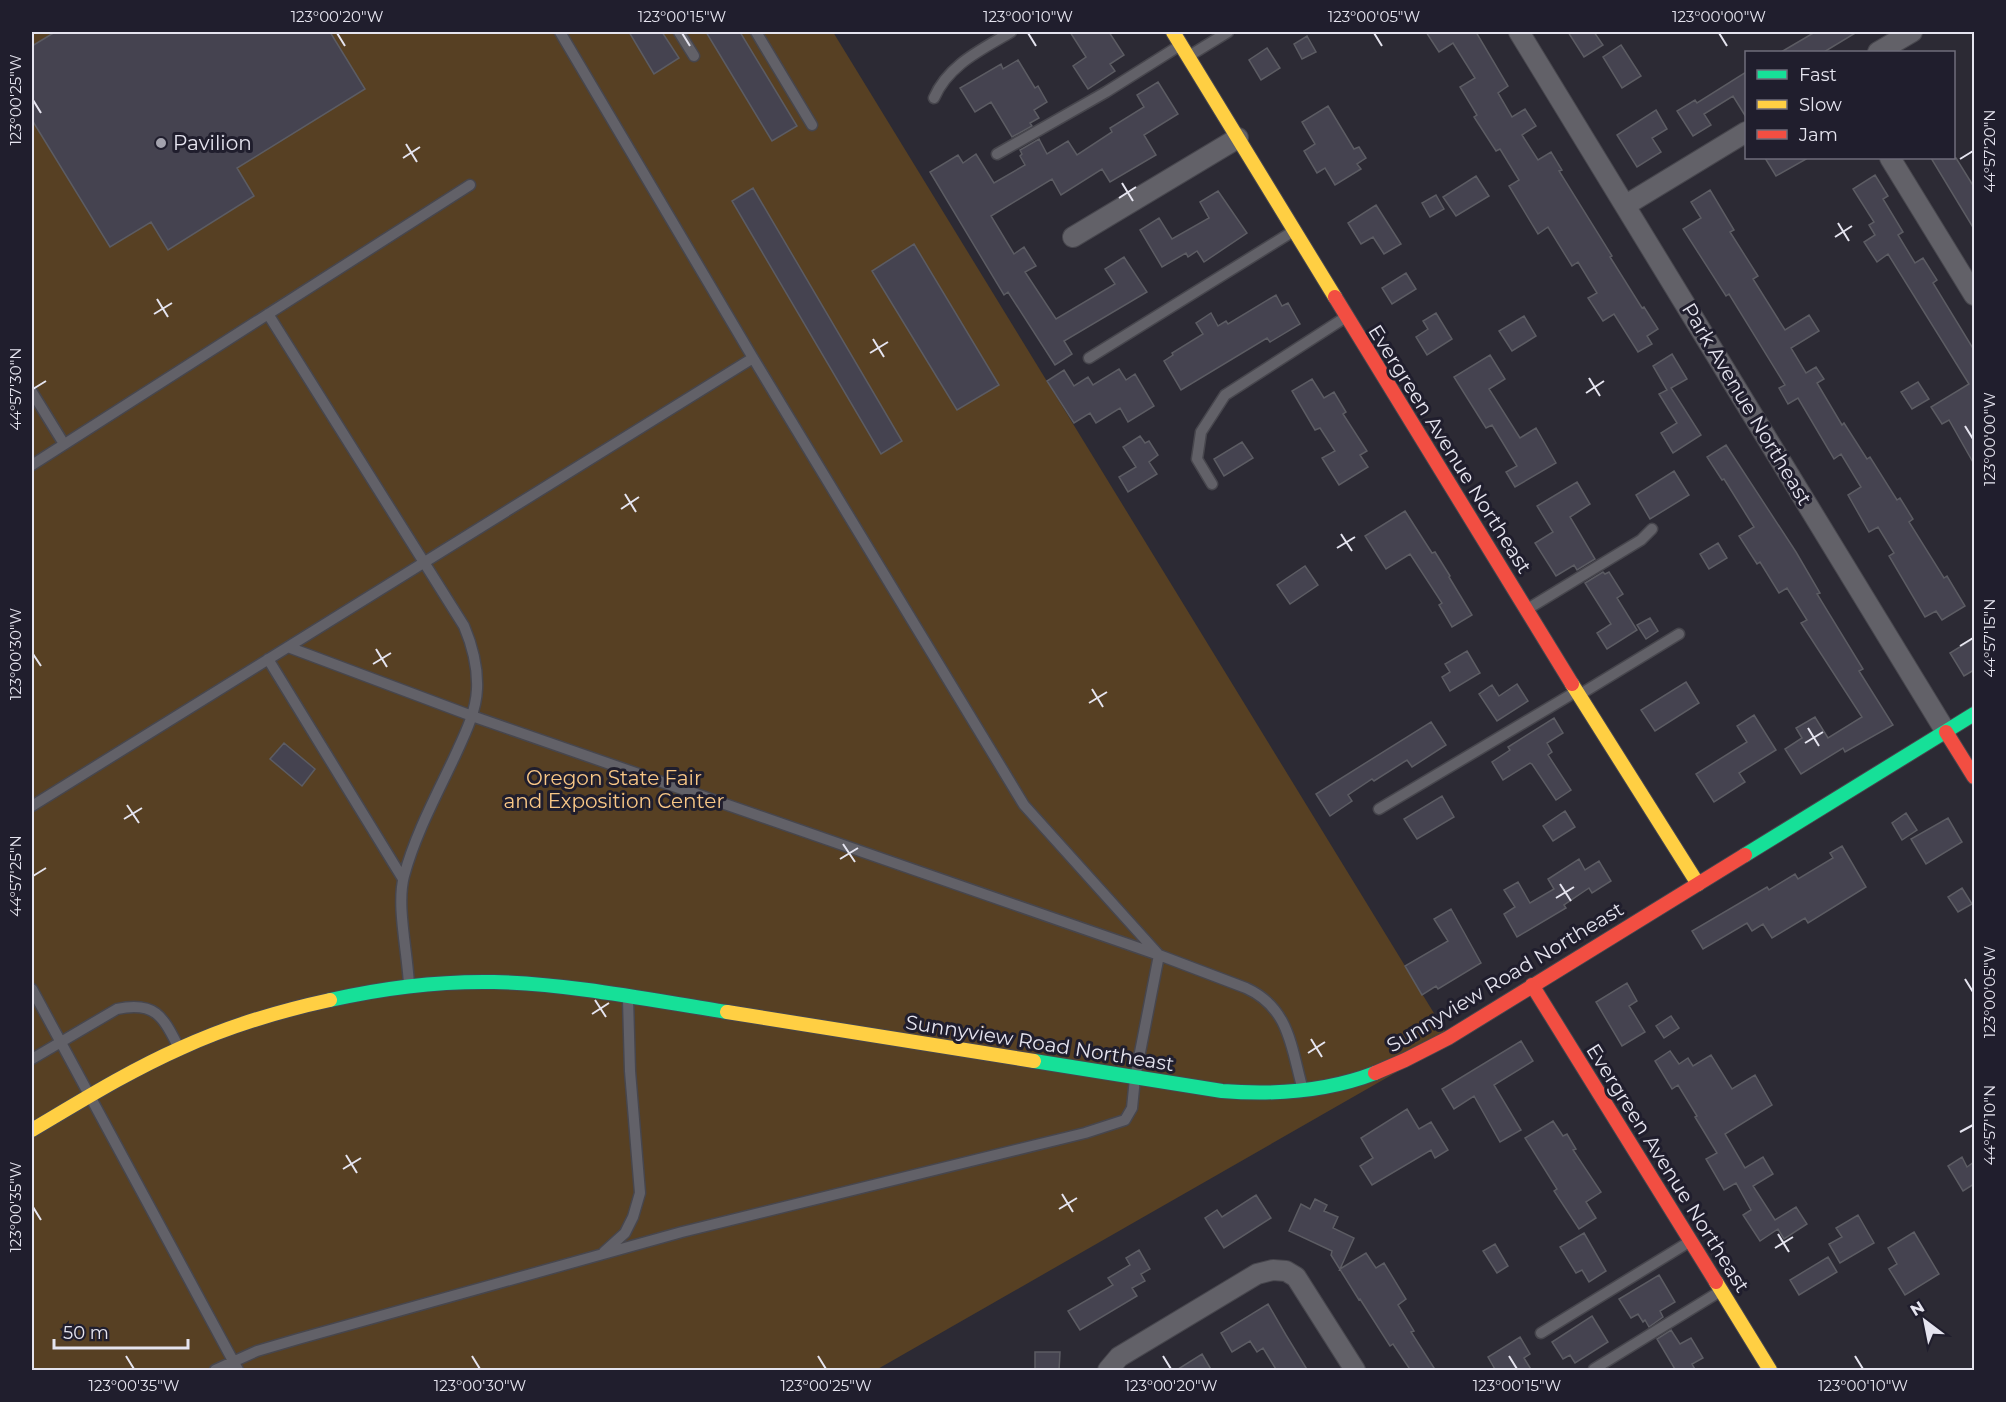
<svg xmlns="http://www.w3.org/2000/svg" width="2006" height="1402" viewBox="0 0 2006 1402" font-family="Montserrat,sans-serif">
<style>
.green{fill:#574023}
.building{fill:#454350;stroke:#5c5c63;stroke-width:1.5}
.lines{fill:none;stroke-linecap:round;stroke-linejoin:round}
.lane-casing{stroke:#47464d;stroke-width:13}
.street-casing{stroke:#47464d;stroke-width:22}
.fast-casing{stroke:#47464d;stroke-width:16}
.slow-casing{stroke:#47464d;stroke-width:16}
.jam-casing{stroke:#47464d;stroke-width:16}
.lane{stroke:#626168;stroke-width:10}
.street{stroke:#626168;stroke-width:20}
.fast{stroke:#16e098;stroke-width:14}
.slow{stroke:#ffcf43;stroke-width:14}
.jam{stroke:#f24e42;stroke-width:14}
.ticks{fill:none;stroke:#e5e4ef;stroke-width:2}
.poi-dot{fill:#a4a3ae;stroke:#201e2d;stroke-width:2}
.labels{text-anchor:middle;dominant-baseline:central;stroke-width:6;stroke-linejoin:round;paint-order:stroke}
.poi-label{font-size:20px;fill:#e5e4ef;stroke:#201e2d;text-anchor:start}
.street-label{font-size:20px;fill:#e5e4ef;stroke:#201e2d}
.park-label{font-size:20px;fill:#f9c786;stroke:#201e2d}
.neatline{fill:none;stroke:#e5e4ef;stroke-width:2}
.ticks-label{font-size:15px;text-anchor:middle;fill:#e5e4ef}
</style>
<rect width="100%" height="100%" fill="#2c2a34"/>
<path class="green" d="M32 32H833L1451 1041 876 1370H32Z"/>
<path class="building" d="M55 32H330L365 89 237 168 254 196 168 250 151 222 110 247 32 120V46Z
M629 32H662L679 58 654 74Z
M706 32H740L797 126 772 141Z
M1070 32H1109L1124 55 1110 64 1115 71 1088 89 1073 66 1086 57Z
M1426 32H1476L1508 86 1498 93 1512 117 1525 109 1536 126 1522 135 1538 160 1551 152 1562 170 1559 171 1612 256 1610 257 1642 308 1644 307 1658 329 1647 336 1652 344 1638 352 1614 314 1603 321 1588 298 1597 293 1578 262 1572 266 1548 227 1538 234 1509 186 1519 180 1500 149 1496 151 1474 117 1477 115 1460 87 1475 78 1453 43 1439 52Z
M1568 32H1594L1603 45 1584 57Z
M1815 32H1857L1824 52H1781Z
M1307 36 1316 52 1302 59 1294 44Z
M1621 45 1641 76 1622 88 1603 57Z
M1267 48 1280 68 1261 80 1249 60Z
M1018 60 1035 88 1038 86 1047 102 1034 110 1039 118 1030 123 1032 126 1012 137 991 102 975 112 960 88 1001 64 1003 69Z
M1746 72V117L1733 96 1704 114 1711 125 1693 136 1677 111 1695 100 1697 103Z
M1158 82 1178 114 1144 135 1156 155 1110 182 1102 169 1061 195 1052 179 991 216 1014 254 1024 247 1036 266 1025 272 1056 319 1115 284 1105 269 1124 257 1147 292 1064 341 1072 354 1055 365 1008 292 1004 295 930 172 958 155 963 163 976 154 994 183 1025 165 1020 156 1022 154 1020 150 1039 139 1047 154 1068 141 1077 155 1112 132 1110 128 1144 107 1137 95Z
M1328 106 1354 149 1359 147 1366 158 1357 164 1361 169 1335 185 1325 168 1317 173 1304 151 1315 144 1302 122Z
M1656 110 1667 129 1652 138 1661 152 1637 167 1617 135Z
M1765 158H1808L1776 176Z
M1931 158H1956L1974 187V229Z
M1875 175 1888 196 1883 199 1903 232 1898 235 1915 263 1923 258 1937 280 1933 283 1974 350V464L1949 420 1942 424 1931 407 1969 384 1888 254 1877 262 1864 242 1875 235 1869 225 1874 222 1853 189Z
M1476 176 1489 196 1456 216 1443 197Z
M753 188 902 441 881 454 732 201Z
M1710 190 1734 230 1730 232 1758 276 1753 279 1785 330 1809 315 1819 331 1791 348 1806 373 1816 367 1824 379 1817 383 1842 425 1844 423 1867 459 1870 457 1897 500 1900 498 1913 519 1909 522 1944 578 1947 576 1965 606 1942 620 1936 611 1925 617 1889 556 1894 553 1878 527 1869 532 1848 495 1861 487 1841 454 1834 459 1798 398 1788 404 1779 388 1785 385 1729 294 1726 296 1683 229 1701 218 1691 202Z
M1218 191 1247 233 1204 262 1197 251 1188 257 1186 253 1162 267 1140 230 1159 218 1172 239 1209 218 1200 202Z
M1436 195 1444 209 1430 217 1422 203Z
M1376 205 1401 244 1384 254 1373 237 1361 244 1348 223Z
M914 244 999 385 957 410 872 271Z
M1406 273 1416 289 1392 304 1382 288Z
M1276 295 1282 306 1288 303 1300 324 1270 342 1267 338 1181 390 1164 361 1173 355 1172 353 1203 334 1196 323 1211 313 1218 326 1226 321 1228 324Z
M1436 313 1452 339 1427 355 1416 337 1428 329 1423 321Z
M1524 316 1536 336 1512 351 1499 331Z
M1672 354 1687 379 1671 388 1701 435 1673 453 1661 433 1677 423 1659 394 1667 390 1653 366Z
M1490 355 1505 379 1489 389 1520 438 1536 428 1556 463 1515 487 1506 472 1517 466 1492 425 1486 428 1454 377Z
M1119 369 1126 380 1135 374 1154 406 1128 422 1120 408 1096 423 1090 413 1074 423 1047 381 1064 370 1074 386 1088 377 1093 385Z
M1312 379 1324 398 1334 392 1346 412 1343 414 1367 451 1360 455 1368 467 1339 485 1322 458 1335 451 1320 428 1315 430 1292 391Z
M1918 382 1929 399 1912 409 1901 392Z
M1140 436 1145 443 1149 441 1158 455 1149 462 1157 474 1128 492 1119 477 1136 467 1123 447Z
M1242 442 1253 458 1224 476 1214 459Z
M1726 445 1796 552 1820 593 1817 594 1863 669 1859 671 1893 725 1845 752 1843 748 1801 774 1785 749 1802 738 1796 728 1815 717 1828 738 1862 717 1801 623 1807 620 1787 588 1779 593 1760 562 1757 564 1739 536 1754 527 1724 479 1722 480 1707 457Z
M1674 471 1689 495 1650 519 1636 495Z
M1577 482 1590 504 1570 517 1595 559 1577 570 1574 565 1556 576 1535 543 1553 532 1537 506Z
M1405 511 1432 553 1435 552 1450 576 1449 577 1472 615 1452 627 1439 605 1442 603 1410 554 1386 569 1365 536Z
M1718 543 1727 558 1709 569 1700 554Z
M1305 566 1318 585 1290 604 1277 585Z
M1603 572 1605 574 1609 572 1623 594 1617 598 1637 630 1607 649 1597 633 1611 624 1585 583Z
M1650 618 1658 631 1646 639 1637 625Z
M1974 638V670L1964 676 1950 653Z
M1467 651 1480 673 1450 691 1442 677 1450 672 1445 664Z
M1686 682 1699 703 1655 731 1641 710Z
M1517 684 1528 701 1497 721 1479 694 1492 685 1499 696Z
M1754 715 1776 750 1739 773 1745 782 1714 802 1696 774 1747 742 1737 726Z
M1554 718 1563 733 1547 743 1552 752 1548 755 1571 790 1556 800 1532 764 1530 763 1503 780 1492 762 1510 750 1508 747Z
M1431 722 1446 745 1412 767 1407 760 1374 781 1372 779 1348 795 1352 801 1330 816 1316 794Z
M284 743 315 769 302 786 270 759Z
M1442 796 1454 817 1417 839 1404 819Z
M1565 811 1575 827 1553 841 1543 826Z
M1906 813 1917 830 1902 840 1892 823Z
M1948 818 1962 842 1926 864 1911 839Z
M1842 846 1866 887 1808 923 1805 918 1772 938 1763 924 1752 931 1747 923 1703 949 1692 931 1767 887 1769 890 1795 874 1798 879 1833 858 1830 853Z
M1579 859 1585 870 1599 861 1611 881 1592 893 1589 888 1564 905 1566 908 1517 937 1504 914 1515 907 1504 890 1518 882 1530 903 1554 889 1548 879Z
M1962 888 1972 904 1958 912 1948 897Z
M1451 909 1481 963 1438 989 1436 986 1422 995 1405 966 1448 941 1434 919Z
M1627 983 1637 1001 1629 1006 1645 1032 1622 1046 1596 1002Z
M1671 1016 1679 1028 1664 1038 1656 1026Z
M1521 1041 1533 1061 1494 1085 1521 1130 1500 1142 1474 1096 1454 1109 1442 1089Z
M1670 1051 1679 1064 1688 1058 1693 1066 1711 1055 1732 1089 1755 1075 1772 1105 1725 1134 1745 1168 1763 1157 1773 1174 1753 1186 1775 1220 1796 1207 1807 1224 1784 1239 1778 1229 1760 1241 1743 1215 1751 1210 1736 1183 1724 1190 1706 1159 1717 1153 1695 1117 1697 1116 1678 1085 1672 1089 1655 1061Z
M1407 1109 1419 1129 1431 1122 1448 1150 1435 1158 1431 1150 1372 1185 1360 1166 1373 1158 1361 1138Z
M1553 1121 1563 1136 1567 1134 1576 1149 1573 1150 1601 1192 1586 1202 1596 1218 1579 1229 1554 1191 1557 1189 1525 1138Z
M1962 1157 1967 1167 1974 1162V1184L1963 1191 1948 1166Z
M1256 1195 1271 1218 1224 1248 1205 1218 1217 1210 1222 1217Z
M1315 1199 1327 1205 1324 1211 1338 1217 1333 1228 1354 1238 1340 1269 1366 1253 1376 1268 1384 1263 1406 1299 1398 1305 1414 1331 1411 1332 1436 1371H1411L1393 1344 1390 1346 1360 1299 1359 1300 1331 1255 1332 1251 1289 1231 1301 1204 1310 1209Z
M1858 1215 1874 1243 1840 1263 1829 1244 1842 1237 1836 1228Z
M1914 1232 1939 1274 1905 1295 1889 1269 1897 1264 1888 1248Z
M1584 1233 1606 1271 1589 1282 1582 1270 1576 1273 1560 1247Z
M1495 1244 1508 1266 1497 1273 1483 1251Z
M1139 1250 1150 1269 1141 1274 1145 1281 1132 1288 1137 1296 1080 1330 1068 1311 1113 1285 1108 1278 1130 1265 1126 1258Z
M1828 1257 1837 1272 1799 1295 1790 1280Z
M1659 1275 1675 1302 1660 1311 1663 1317 1649 1327 1645 1320 1643 1322 1638 1314 1631 1318 1619 1299Z
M1268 1304 1286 1335 1308 1371H1277L1263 1348 1257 1352 1250 1341 1232 1352 1221 1333Z
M1592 1316 1608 1342 1575 1363 1570 1355 1563 1359 1552 1342Z
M1671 1330 1680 1344 1691 1338 1703 1358 1692 1364 1696 1371H1676L1657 1339Z
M1520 1337 1530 1354 1524 1358 1532 1371H1496L1488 1357Z
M1035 1352H1060L1059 1371H1035Z
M1202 1354 1212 1371H1175Z"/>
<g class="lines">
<g class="lane-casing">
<path id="lane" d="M679 32 694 56
M756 32 812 125
M1189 56 1228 32
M934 98C948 65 981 50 1011 32
M997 154 1106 92 1179 46
M268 314 464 626C472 645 478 667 477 689 476 713 464 736 454 758 436 796 415 835 404 876 396 906 408 954 409 986
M1089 358 1292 232
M32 392 64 444
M32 465 470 185
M1212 484 1197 459 1201 432 1225 395 1346 317
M1526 610 1641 540 1652 529
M288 647 472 716 1159 955 1246 988C1290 1008 1291 1048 1303 1090
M268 659 403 879
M1579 695 1679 634
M32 806 753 358
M1379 809 1577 691
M32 989 238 1370
M32 1059 117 1009C156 1001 163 1017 179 1048
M604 1252 625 1233 633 1217 640 1193 630 1071 628 999
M1541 1333 1689 1242
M1594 1369 1719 1292
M215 1370 257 1351 298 1339 682 1232 1085 1133 1125 1120 1132 1108 1135 1078 1159 955 1024 805 753 358 560 32"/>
</g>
<g class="street-casing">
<path id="street" d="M1519 32 1946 732
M1878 52 1912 32
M1890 158 1974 295
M1626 205 1746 132
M1073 237 1238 138
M1108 1370 1119 1357 1257 1274 1273 1270 1286 1271 1296 1277 1355 1370"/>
</g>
<g class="fast-casing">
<path id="fast" d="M1745 855 1974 714
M330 1000C383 988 440 981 494 982 572 984 650 1000 727 1012
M1034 1061 1222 1091C1273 1095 1326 1092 1375 1073"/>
</g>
<g class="slow-casing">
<path id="slow" d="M1173 32 1335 297
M1572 684 1698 884
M727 1012 1034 1061
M32 1130C81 1101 129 1071 181 1048 229 1026 279 1011 330 1000
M1716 1282 1770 1370"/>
</g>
<g class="jam-casing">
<path id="jam" d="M1335 297 1572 684
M1946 732 1974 777
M1532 985 1716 1282
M1375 1073 1405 1060 1448 1038 1745 855"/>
</g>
<use href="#lane" class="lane"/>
<use href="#street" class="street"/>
<use href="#fast" class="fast"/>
<use href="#slow" class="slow"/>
<use href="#jam" class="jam"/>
</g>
<path class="ticks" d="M337 33 345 46M682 33 690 46M1028 33 1036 46M1374 33 1382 46M1719 33 1727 46M33 100 41 113M406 144 417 162M403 158 420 147M1960 159 1973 151M1122 183 1133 201M1119 198 1136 187M1838 223 1849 241M1835 237 1852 226M157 299 168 317M154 314 172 303M873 339 884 357M870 353 888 342M1589 378 1600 396M33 389 46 381M1586 393 1604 381M1965 426 1973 439M625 494 636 512M621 509 639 497M1341 534 1352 551M1337 548 1355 537M1960 646 1973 638M376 649 387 667M33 654 41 666M373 664 391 653M1092 689 1103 707M1089 703 1107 692M1808 728 1819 746M1805 743 1823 732M127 805 139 823M124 819 142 808M843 844 855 862M840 859 858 848M33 876 46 868M1560 884 1571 901M1556 898 1574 887M1965 979 1973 992M595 1000 606 1017M592 1014 609 1003M1311 1039 1322 1057M1308 1053 1325 1042M1960 1132 1973 1125M346 1155 357 1173M343 1169 361 1158M1062 1194 1073 1212M33 1207 41 1220M1059 1209 1077 1198M1778 1234 1789 1252M1775 1248 1793 1237M126 1356 134 1369M472 1356 480 1369M818 1356 826 1369M1163 1356 1171 1369M1509 1356 1517 1369M1855 1356 1863 1369"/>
<circle class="poi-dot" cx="161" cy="143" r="6"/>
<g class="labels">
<g class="poi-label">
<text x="173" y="143">Pavilion</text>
</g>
<g class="street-label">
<text transform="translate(1747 404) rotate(59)">Park Avenue Northeast</text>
<text transform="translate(1450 449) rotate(58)">Evergreen Avenue Northeast</text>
<text transform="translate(1505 977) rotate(-31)">Sunnyview Road Northeast</text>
<text transform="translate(1040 1043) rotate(9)">Sunnyview Road Northeast</text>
<text transform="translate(1668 1168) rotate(58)">Evergreen Avenue Northeast</text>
</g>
<g class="park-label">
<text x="614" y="778">Oregon State Fair<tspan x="614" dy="23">and Exposition Center</tspan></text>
</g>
</g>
<rect width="2006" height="1402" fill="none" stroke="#201e2d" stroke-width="66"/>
<rect x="1745" y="51" width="210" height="108" fill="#201e2d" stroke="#6f6d7b" stroke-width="1.5"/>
<rect x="1757" y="70" width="30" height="9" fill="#16e098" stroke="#6f6d7b" stroke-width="1.5"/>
<text x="1799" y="81" font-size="18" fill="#e5e4ef">Fast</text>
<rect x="1757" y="100" width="30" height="9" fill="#ffcf43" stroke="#6f6d7b" stroke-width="1.5"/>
<text x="1799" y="111" font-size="18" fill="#e5e4ef">Slow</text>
<rect x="1757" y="130" width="30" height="9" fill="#f24e42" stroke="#6f6d7b" stroke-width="1.5"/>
<text x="1799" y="141" font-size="18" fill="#e5e4ef">Jam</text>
<g transform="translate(1925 1321) rotate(328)" stroke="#201e2d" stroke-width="4.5" paint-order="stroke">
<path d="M0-4.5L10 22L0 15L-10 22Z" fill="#e5e4ef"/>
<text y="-9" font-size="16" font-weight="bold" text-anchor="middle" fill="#e5e4ef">N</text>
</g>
<path d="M54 1339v9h134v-9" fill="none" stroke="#e5e4ef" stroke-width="3"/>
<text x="63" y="1339" font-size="18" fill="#e5e4ef" stroke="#201e2d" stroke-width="4.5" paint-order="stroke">50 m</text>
<rect x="33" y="33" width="1940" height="1336" class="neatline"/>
<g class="ticks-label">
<text x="337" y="22">123°00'20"W</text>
<text x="682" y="22">123°00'15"W</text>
<text x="1028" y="22">123°00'10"W</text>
<text x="1374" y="22">123°00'05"W</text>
<text x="1719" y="22">123°00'00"W</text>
<text transform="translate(16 100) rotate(-90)" y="5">123°00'25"W</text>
<text transform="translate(1990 151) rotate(-90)" y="5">44°57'20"N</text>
<text transform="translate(16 389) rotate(-90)" y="5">44°57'30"N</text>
<text transform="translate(1990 439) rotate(-90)" y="5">123°00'00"W</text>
<text transform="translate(1990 638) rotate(-90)" y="5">44°57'15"N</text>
<text transform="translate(16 654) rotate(-90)" y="5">123°00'30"W</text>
<text transform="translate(16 876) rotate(-90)" y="5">44°57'25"N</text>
<text transform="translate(1990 992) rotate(-90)" y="5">123°00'05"W</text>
<text transform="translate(1990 1125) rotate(-90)" y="5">44°57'10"N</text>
<text transform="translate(16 1207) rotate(-90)" y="5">123°00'35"W</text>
<text x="134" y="1391">123°00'35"W</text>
<text x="480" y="1391">123°00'30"W</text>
<text x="826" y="1391">123°00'25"W</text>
<text x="1171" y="1391">123°00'20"W</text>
<text x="1517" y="1391">123°00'15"W</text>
<text x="1863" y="1391">123°00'10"W</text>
</g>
</svg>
